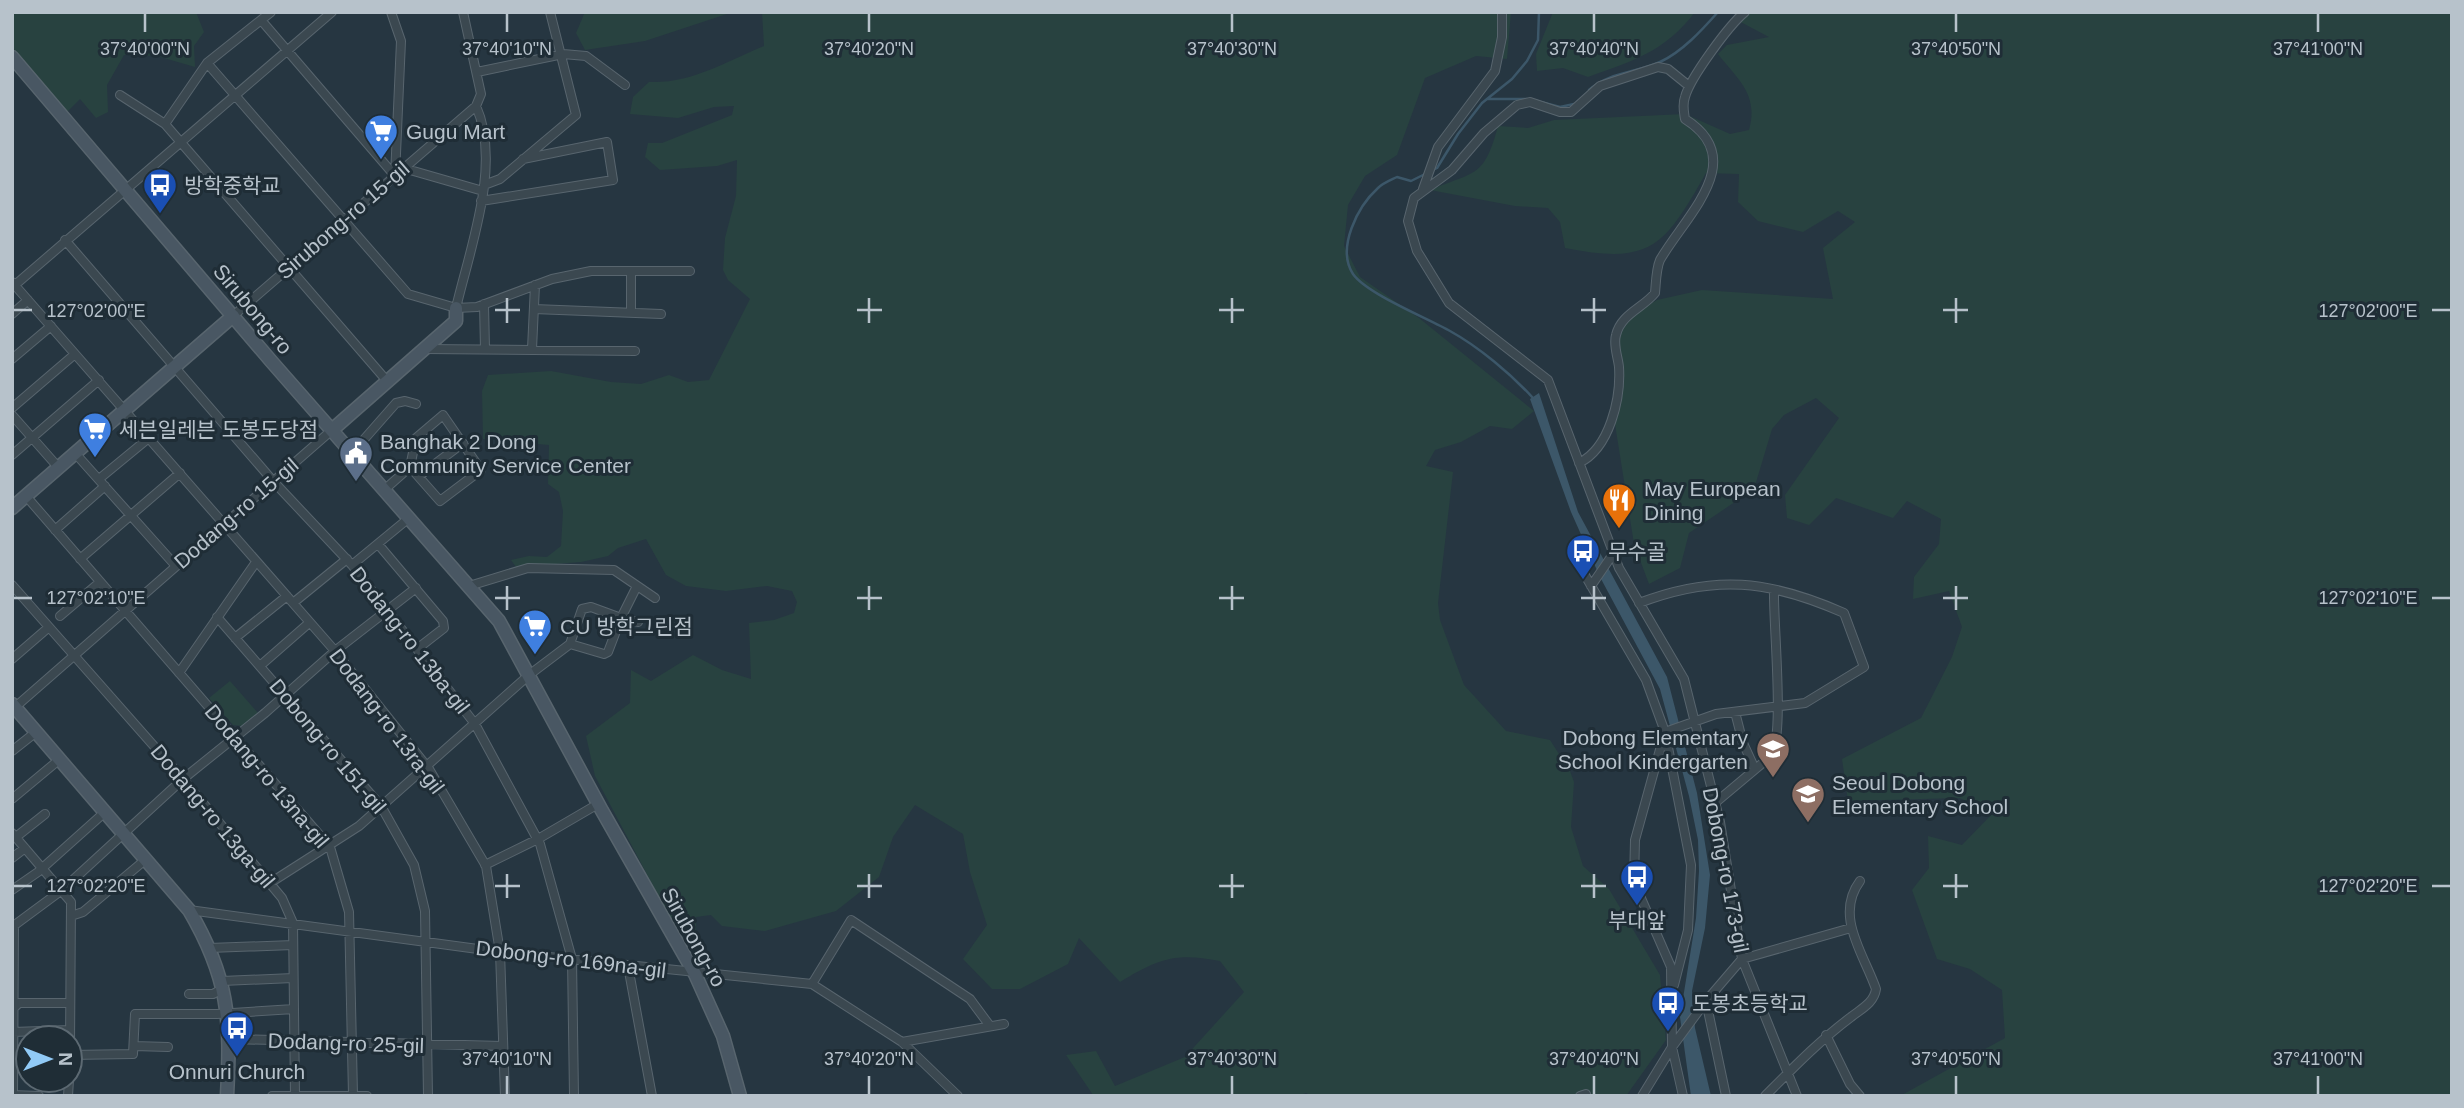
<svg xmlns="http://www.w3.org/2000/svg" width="2464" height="1108" viewBox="0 0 2464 1108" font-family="Helvetica,'Noto Sans KR',sans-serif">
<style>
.green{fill:#284240}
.water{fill:#3c5769}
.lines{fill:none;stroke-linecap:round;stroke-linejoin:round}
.stream{stroke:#3c5769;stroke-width:2.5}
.street-casing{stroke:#58656e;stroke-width:10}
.secondary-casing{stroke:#58656e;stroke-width:15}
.street{stroke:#3b4850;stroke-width:8}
.secondary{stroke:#495763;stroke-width:12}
.ticks{fill:none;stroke:#b7c2cb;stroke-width:2.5}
.labels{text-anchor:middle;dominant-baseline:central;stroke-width:6;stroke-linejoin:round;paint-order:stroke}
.poi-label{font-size:21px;fill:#b7c2cb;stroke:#1f2d36;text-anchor:start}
.street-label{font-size:21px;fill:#b7c2cb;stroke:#1f2d36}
.ticks-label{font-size:18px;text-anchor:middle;fill:#b7c2cb;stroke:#1f2d36;stroke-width:6;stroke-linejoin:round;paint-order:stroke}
</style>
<rect width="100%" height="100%" fill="#263641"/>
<path class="green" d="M12 12H196L204 32 194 46 195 67 157 56 124 55 107 85 108 112 96 118 80 99 67 112 12 47Z
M585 12H733L645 41 585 50 576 33Z
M762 12H1511L1507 59 1476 56 1425 78 1397 155 1365 176 1348 205 1344 246 1360 277 1419 318 1534 411 1512 429 1490 426 1461 442 1435 450 1426 466 1453 472 1438 603 1440 620 1464 685 1506 731 1550 740 1570 771 1574 782 1571 827 1583 866 1609 889 1660 975 1666 1040 1626 1096H1312L1306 1093 1297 1096 1093 1095 1066 1055 1096 1051 1115 1086 1185 1057 1244 992 1220 961C1175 952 1158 959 1120 982L1079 938 1068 964 1020 989H992L963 959 987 925 970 872 963 834 915 805 893 837 879 877 836 911 765 931 722 926 711 915 696 917V931L679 935 595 776 586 736 630 703 631 670 651 681 693 655 722 670 751 679 749 623 774 620 794 613 797 602 792 591 767 586 726 591 686 586 666 575 646 539 618 548 608 556 581 562 516 567 511 560 529 556 547 557 561 546 563 511 559 492 548 484 549 445 483 439 482 391 488 375 551 371 611 382 641 384 669 375 688 382 709 380 750 299 728 280 723 270 725 238 736 196 737 160 717 166 660 170 645 157 648 143H662L732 115 734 106 714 107 678 118 630 114 633 97 649 82C691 84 727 61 764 46Z
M1553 12H1695C1665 52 1632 61 1588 77L1563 68 1537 71 1536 54Z
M1737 12H2452V1096H1900L2005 1038 2002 990 1970 969 1937 959 1912 890 1929 868 1928 836 1962 845 1994 812 1959 798 1848 801 1842 759 1921 718 1952 657 1962 627 1949 591 1913 599 1914 577 1939 544 1941 519 1907 501 1893 518 1836 498 1809 525 1787 518 1785 495 1839 418 1816 398 1784 415 1772 429 1754 489 1689 533 1680 568 1649 584 1634 544 1615 424 1614 339 1629 316 1657 300 1702 290 1833 299 1823 248 1855 222 1838 211 1803 232 1758 221 1738 202 1739 174 1706 173C1664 247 1651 265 1565 248L1560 222 1548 208 1515 206 1430 190C1476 171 1484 178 1498 126L1528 128 1554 120 1685 114 1730 134 1749 130C1759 94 1738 80 1718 54L1727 45 1769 37 1733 18Z
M230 681 258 713 243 726 233 725 209 698Z"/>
<path class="water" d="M1539 393 1578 512 1667 677 1697 793 1710 875 1705 928 1692 991 1695 1028 1711 1096H1691L1680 1017 1696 918 1699 871 1698 840 1689 796 1660 689 1600 577 1571 512 1530 399Z"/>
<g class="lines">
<path class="stream" d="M1589 90C1609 72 1636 73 1660 62 1682 52 1702 30 1718 12
M1488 99H1527
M1533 100 1560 107 1574 104
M1431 171 1437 168 1458 134 1482 103 1512 79 1527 61 1538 40 1539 12
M1425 174 1411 181 1397 177C1391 180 1383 183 1378 188 1358 206 1336 248 1353 274 1367 294 1427 318 1450 331 1479 347 1511 374 1533 398"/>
<g class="street-casing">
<path id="street" d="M391 12 401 41 395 176
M261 20 395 176
M207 63 408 294 456 308 477 307 552 279 591 271H690
M477 72 563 54 586 56 625 85
M1689 86 1668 69 1658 67 1600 86 1571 112H1560L1530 102 1517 105 1484 133 1452 170 1414 198 1408 221 1417 251 1449 303 1548 380 1619 568 1684 679 1720 822 1742 959 1797 1096
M120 95 165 124 387 381
M165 124 207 63 271 12
M403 168 483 191
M484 185 500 179 576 115 550 12
M1423 189 1438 147 1495 71 1502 37V12
M481 201 613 180 607 142 523 159
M65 240 273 481 352 565 475 724 540 844 572 959 574 1096
M12 282 335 651 429 769 486 866 500 952 505 1096
M15 285 332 12
M484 304 485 349
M456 308C470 248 502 164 476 106
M534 309 661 314
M631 313V272
M12 314 28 300
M233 316 476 106 481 94 463 12
M426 349 635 351
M532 349 535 285
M12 359 51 326
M12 408 75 354
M12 415 58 467
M75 453 175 565
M352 453 396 403 405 401 416 404
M12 455 99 380
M1579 463C1610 448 1621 398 1619 367 1618 357 1613 345 1616 335 1621 314 1643 308 1655 293 1656 283 1656 269 1660 260 1686 215 1750 160 1685 119 1684 112 1682 105 1685 97 1690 78 1729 25 1745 12
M419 476 463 443
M99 479 150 437
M384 490 410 467 416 438 443 415 481 470 440 501 410 467
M26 496 330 847 349 912 353 1095
M55 530 105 486
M378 544 443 621 444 628 417 649
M80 559 180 473
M352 565 409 518
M1579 565 1646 680 1665 732 1691 865 1688 930 1674 985
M12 585 183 779 282 898 293 923 295 1096
M469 586 528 568 614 570 655 598
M637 586 621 618 591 607 582 609 570 644 604 654 608 652 621 618 638 622
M1591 586 1613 554
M293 603 347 559
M1639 603C1715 574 1769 580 1844 613L1864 667 1805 703 1716 714 1665 732
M60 616 100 582
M217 617 381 806 414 865 425 911 428 1096
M235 638 287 596
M12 659 49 627
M261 665 309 623
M179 673 256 562
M13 709 332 430
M1735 712 1743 743 1754 767
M1664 735 1635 840 1634 882 1671 967 1672 1047 1683 1096
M12 751 36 732
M12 799 60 759
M1715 803 1771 756C1785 737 1773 623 1774 590
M12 833 71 902 70 1045
M16 837 45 814
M12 858 25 848
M485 865 538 839 598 804
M270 883 359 826 529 675 570 644
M12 890 38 872 105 812
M189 910 500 952 812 984 902 1042 958 1096
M71 916 83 912 145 860
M12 927 62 890 183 779 265 713 335 651 416 588
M209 948 293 945
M628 966 652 1096
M222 981 293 978
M812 984 851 920 970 999 990 1026
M189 994H213L224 988
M13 1009 19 1003H70
M13 1032 70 1030
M1826 1035 1850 1084 1860 1096
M230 1039 503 1046
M902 1042 1004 1024
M134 1046 168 1047
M70 1055 133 1054 135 1014H217L294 1009
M12 1057 28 1056
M12 1095 39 1096
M13 1095 14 927
M68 1096 69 1080
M272 1096H367
M1580 1096 1586 1094
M1642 1096 1672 1047 1706 1001
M1726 1096 1706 1001 1742 959 1851 928
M1765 1096C1793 1068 1819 1041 1851 1017 1861 1009 1874 1003 1876 989 1864 954 1834 916 1860 881"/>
</g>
<g class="secondary-casing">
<path id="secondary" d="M12 57 271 361 499 621 601 809 695 974 723 1036 740 1096
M332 430 456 321V308
M12 508 233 316
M12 704 189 910C229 978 231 1019 227 1096"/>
</g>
<use href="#street" class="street"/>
<use href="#secondary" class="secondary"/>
</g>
<path class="ticks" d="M145 14V32M507 14V32M869 14V32M1232 14V32M1594 14V32M1956 14V32M2318 14V32M507 298V323M869 298V323M1232 298V323M1594 298V323M1956 298V323M14 310H32M495 310H520M857 310H882M1219 310H1244M1581 310H1606M1943 310H1968M2432 310H2450M507 586V610M869 586V610M1232 586V610M1594 586V610M1956 586V610M14 598H32M495 598H520M857 598H882M1219 598H1244M1581 598H1606M1943 598H1968M2432 598H2450M507 874V898M869 874V898M1232 874V898M1594 874V898M1956 874V898M14 886H32M495 886H520M857 886H882M1219 886H1244M1581 886H1606M1943 886H1968M2432 886H2450M507 1076V1094M869 1076V1094M1232 1076V1094M1594 1076V1094M1956 1076V1094M2318 1076V1094"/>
<defs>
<g id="supermarket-pin" transform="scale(1.75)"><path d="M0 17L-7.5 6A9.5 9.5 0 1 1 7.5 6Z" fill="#3f7fe0" stroke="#1f2d36"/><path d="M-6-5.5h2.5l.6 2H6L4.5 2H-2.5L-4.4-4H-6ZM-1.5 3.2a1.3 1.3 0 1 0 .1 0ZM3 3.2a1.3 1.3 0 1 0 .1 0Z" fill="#fff"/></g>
<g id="bus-pin" transform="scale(1.75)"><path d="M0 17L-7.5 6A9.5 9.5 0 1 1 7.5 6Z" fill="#1a4fb4" stroke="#1f2d36"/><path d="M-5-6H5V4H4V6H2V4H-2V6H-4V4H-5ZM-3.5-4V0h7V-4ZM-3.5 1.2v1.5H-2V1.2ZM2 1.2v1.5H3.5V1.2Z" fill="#fff"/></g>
<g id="civic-pin" transform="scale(1.75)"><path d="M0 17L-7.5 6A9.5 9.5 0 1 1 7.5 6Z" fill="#5c6f8a" stroke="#1f2d36"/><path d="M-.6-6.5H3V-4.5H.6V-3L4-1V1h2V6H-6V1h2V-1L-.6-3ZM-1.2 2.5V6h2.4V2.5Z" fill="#fff"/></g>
<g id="restaurant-pin" transform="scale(1.75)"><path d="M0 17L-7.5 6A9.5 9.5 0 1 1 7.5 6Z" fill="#e8710a" stroke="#1f2d36"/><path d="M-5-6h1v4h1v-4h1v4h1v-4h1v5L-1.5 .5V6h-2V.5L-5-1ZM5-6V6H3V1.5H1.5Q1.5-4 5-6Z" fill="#fff"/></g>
<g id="school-pin" transform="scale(1.75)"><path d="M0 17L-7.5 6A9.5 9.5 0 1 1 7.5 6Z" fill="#8d6e63" stroke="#1f2d36"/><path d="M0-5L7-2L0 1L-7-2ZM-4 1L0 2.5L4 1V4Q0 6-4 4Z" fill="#fff"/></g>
</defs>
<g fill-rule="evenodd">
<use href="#supermarket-pin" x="381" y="131"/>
<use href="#bus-pin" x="160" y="185"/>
<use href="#supermarket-pin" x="95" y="429"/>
<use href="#civic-pin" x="356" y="453"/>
<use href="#restaurant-pin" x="1619" y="500"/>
<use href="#bus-pin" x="1583" y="551"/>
<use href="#supermarket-pin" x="535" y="626"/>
<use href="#school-pin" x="1773" y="749"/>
<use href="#school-pin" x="1808" y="794"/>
<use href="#bus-pin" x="1637" y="877"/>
<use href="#bus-pin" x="1668" y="1003"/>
<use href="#bus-pin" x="237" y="1028"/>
</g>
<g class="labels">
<g class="poi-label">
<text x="406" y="131">Gugu Mart</text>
<text x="184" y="185">방학중학교</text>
<text x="119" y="429">세븐일레븐 도봉도당점</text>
<text x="380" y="441">Banghak 2 Dong<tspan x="380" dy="24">Community Service Center</tspan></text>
<text x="1644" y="488">May European<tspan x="1644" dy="24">Dining</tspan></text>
<text x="1608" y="551">무수골</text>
<text x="560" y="626">CU 방학그린점</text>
<text x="1748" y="737" text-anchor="end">Dobong Elementary<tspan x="1748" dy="24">School Kindergarten</tspan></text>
<text x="1832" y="782">Seoul Dobong<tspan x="1832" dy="24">Elementary School</tspan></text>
<text x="1637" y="920" text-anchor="middle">부대앞</text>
<text x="1692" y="1003">도봉초등학교</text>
<text x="237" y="1071" text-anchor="middle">Onnuri Church</text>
</g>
<g class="street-label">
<text transform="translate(343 220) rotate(-41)">Sirubong-ro 15-gil</text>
<text transform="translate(253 309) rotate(50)">Sirubong-ro</text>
<text transform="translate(236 513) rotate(-41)">Dodang-ro 15-gil</text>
<text transform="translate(410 640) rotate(52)">Dodang-ro 13ba-gil</text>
<text transform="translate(387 721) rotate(53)">Dodang-ro 13ra-gil</text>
<text transform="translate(328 746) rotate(50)">Dobong-ro 151-gil</text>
<text transform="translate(267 776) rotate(50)">Dodang-ro 13na-gil</text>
<text transform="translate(213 816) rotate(50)">Dodang-ro 13ga-gil</text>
<text transform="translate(1726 870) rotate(79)">Dobong-ro 173-gil</text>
<text transform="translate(694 937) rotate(61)">Sirubong-ro</text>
<text transform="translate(571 959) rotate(7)">Dobong-ro 169na-gil</text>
<text transform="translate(346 1043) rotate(2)">Dodang-ro 25-gil</text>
</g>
</g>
<g class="ticks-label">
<text x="145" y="55">37°40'00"N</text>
<text x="507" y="55">37°40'10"N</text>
<text x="869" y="55">37°40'20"N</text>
<text x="1232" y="55">37°40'30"N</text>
<text x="1594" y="55">37°40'40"N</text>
<text x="1956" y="55">37°40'50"N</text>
<text x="2318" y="55">37°41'00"N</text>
<text x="2368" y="317">127°02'00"E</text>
<text x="96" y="317">127°02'00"E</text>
<text x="2368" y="604">127°02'10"E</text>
<text x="96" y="604">127°02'10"E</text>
<text x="2368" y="892">127°02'20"E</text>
<text x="96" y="892">127°02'20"E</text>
<text x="507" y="1065">37°40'10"N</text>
<text x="869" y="1065">37°40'20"N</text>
<text x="1232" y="1065">37°40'30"N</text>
<text x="1594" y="1065">37°40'40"N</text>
<text x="1956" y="1065">37°40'50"N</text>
<text x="2318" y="1065">37°41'00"N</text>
</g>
<rect width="2464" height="1108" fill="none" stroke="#b7c2cb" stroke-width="28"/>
<g transform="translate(49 1059) rotate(90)"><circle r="33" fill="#1f2d36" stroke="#5c6972" stroke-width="2"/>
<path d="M0-5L12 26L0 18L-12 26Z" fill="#91caf6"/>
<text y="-10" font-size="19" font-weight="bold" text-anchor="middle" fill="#b7c2cb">N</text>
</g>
</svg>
